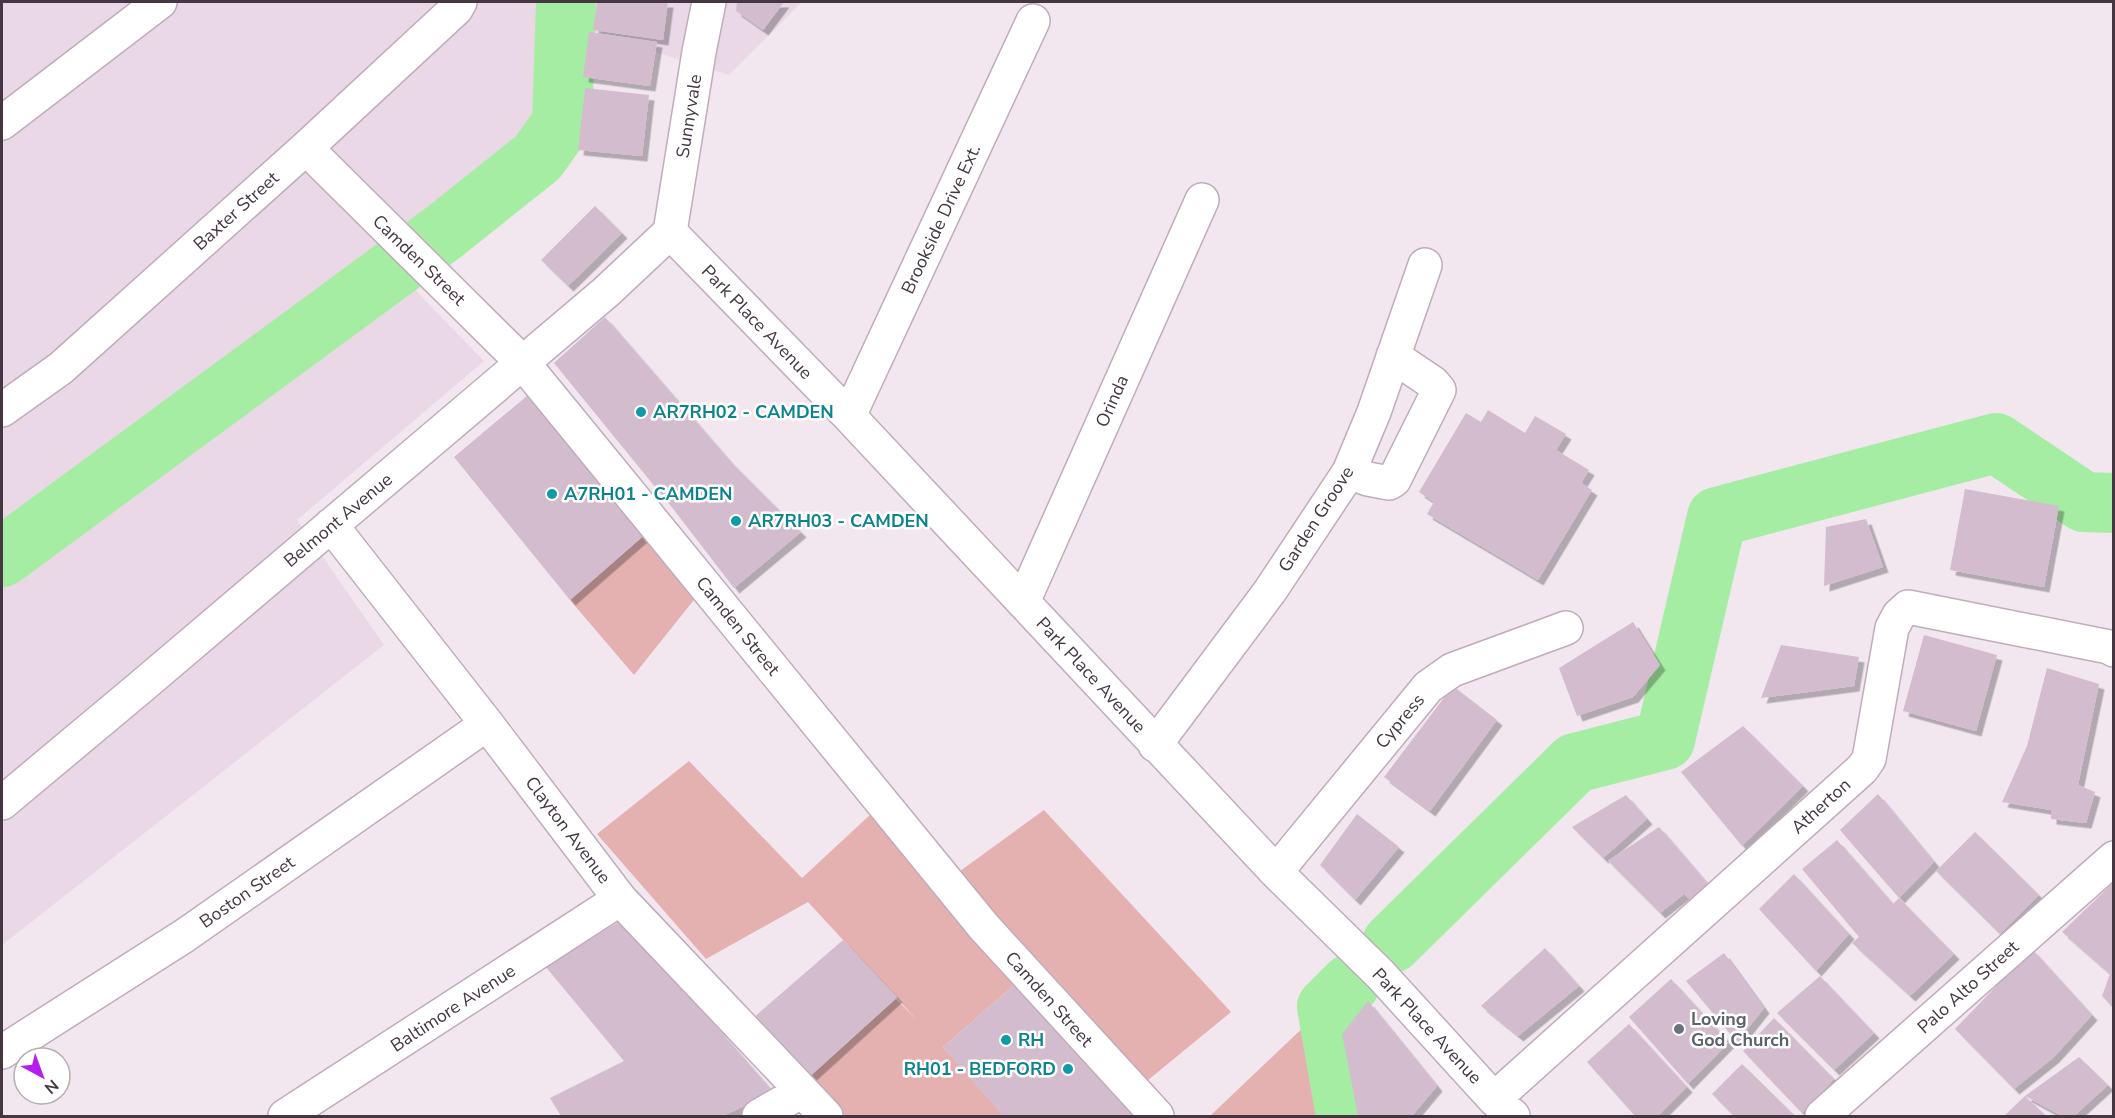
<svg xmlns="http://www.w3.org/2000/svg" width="2115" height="1118" viewBox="0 0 2115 1118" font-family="'Nunito Sans',sans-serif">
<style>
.residential{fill:#ead8e6}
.green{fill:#e5b1b0}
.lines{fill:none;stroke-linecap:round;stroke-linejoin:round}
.river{stroke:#a6eda4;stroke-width:60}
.building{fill:#d4bccf;filter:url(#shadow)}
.minor-casing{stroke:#c0acbc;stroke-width:36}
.minor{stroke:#fff;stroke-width:33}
.culture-dot{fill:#0f9aa8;stroke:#fff;stroke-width:2}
.worship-dot{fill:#6b7280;stroke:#fff;stroke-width:2}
.labels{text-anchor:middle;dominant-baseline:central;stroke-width:5;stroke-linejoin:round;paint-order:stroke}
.street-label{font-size:18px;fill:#453642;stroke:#fff}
.culture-label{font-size:18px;font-weight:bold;fill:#0d838f;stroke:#fff;text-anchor:start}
.worship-label{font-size:18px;font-weight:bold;fill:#5b616d;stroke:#fff;text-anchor:start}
</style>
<defs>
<filter id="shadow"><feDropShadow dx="5.5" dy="5.5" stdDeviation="0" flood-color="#0004"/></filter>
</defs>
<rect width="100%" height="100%" fill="#f2e6ef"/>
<path class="residential" d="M2 2H552L553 20 526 142 392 266 484 361 297 520 384 645 2 945Z
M592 2H802L729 75 594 33Z"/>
<path class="green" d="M650 530 697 596 634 675 570 600Z
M689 761 802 878 871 814 1020 980 943 1047 1004 1116H842L807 1079 896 999 917 1020 808 902 706 959 597 834Z
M1044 810 1231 1012 1142 1085 956 874Z
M1311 1020 1336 1116H1210Z"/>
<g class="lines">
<path class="river" d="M2 557 444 232 538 157 562 123 566 2
M1392 943 1575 763 1665 740 1717 517 1996 443 2084 502 2114 503
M1346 1116 1327 1007 1350 984"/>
</g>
<path class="building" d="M597 2H668L663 40 593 30Z
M737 2H784L763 30 736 11Z
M589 32 657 42 650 86 583 77Z
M585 88 649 95 642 156 578 150Z
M595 206 622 233 568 286 541 260Z
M605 317 730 461 801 532 734 588 674 510 554 363Z
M534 390 650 530 570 600 454 457Z
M1488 410 1525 433 1535 416 1566 434 1556 450 1589 470 1581 483 1592 490 1538 580 1427 514 1434 502 1419 492 1466 413 1481 422Z
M1965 489 2059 506 2044 587 1950 570Z
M1866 519 1883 567 1824 586 1826 527Z
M1633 622 1660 665 1633 697 1577 716 1559 668Z
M1924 635 1997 655 1976 731 1903 711Z
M1781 645 1859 657 1854 686 1761 698Z
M2047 668 2099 684 2078 785 2095 792 2086 823 2051 819V810L2002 802 2027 746Z
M1453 686 1497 720 1430 811 1384 777Z
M1743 726 1803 786 1742 846 1681 772Z
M1878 794 1934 862 1899 898 1840 830Z
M1626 795 1647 819 1603 858 1572 827Z
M1357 814 1399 847 1355 900 1320 865Z
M1659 827 1708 884 1690 899 1684 894 1660 913 1608 861Z
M1975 832 2039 895 2000 934 1936 871Z
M1837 840 1893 904 1899 898 1954 954 1910 996 1852 943 1859 937 1802 869Z
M1794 874 1849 934 1816 971 1759 909Z
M2114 882V1009L2102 996 2110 974 2062 932Z
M620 921 700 1008 773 1092 723 1116H561L550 1098 624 1061 545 966Z
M843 940 897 997 807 1079 753 1018Z
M1545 948 1579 986 1518 1036 1481 1006Z
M2032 949 2092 1015 2054 1057 2014 1089 1955 1029Z
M1724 953 1764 1008 1737 1042 1686 981Z
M1820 976 1874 1033 1834 1070 1777 1013Z
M1671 979 1729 1042 1688 1084 1629 1017Z
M1020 980 1150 1116H1004L943 1047Z
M1368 1001 1437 1086 1412 1116H1358L1342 1034Z
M1774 1018 1834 1079 1802 1113 1743 1051Z
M1629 1024 1687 1087 1658 1116H1635L1587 1062Z
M2079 1057 2108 1085 2074 1116H2062L2025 1096 2046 1116H2004L2025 1096Z
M1742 1064 1795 1116H1734L1712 1094Z"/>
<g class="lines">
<g class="minor-casing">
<path id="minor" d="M2 123 160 2
M306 148 523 363 984 927 1157 1116
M670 232 849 416 1276 872 1381 975 1494 1099 1513 1116
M670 232 699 52 709 2
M2 410 61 368 306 148 456 9 460 2
M849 416 1033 21
M1349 472 1368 479 1389 483 1394 480 1439 390 1433 383 1393 356
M331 525 487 724 620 899 826 1116
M1023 602 1202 200
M1155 745 1270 591 1349 472 1374 412 1425 265
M2 803 142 686 606 292 670 232
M1276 872 1428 687 1452 670 1566 628
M2 1052 184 936 487 724
M1494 1099 1862 769 1869 759 1892 628 1899 615 1908 607 2109 647 2114 650
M285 1116 620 899
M759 1116 802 1091
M1822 1116 2114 858"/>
</g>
<use href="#minor" class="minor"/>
</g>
<g class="culture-dot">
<circle cx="641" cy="412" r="6"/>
<circle cx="552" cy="494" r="6"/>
<circle cx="736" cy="521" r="6"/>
<circle cx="1006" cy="1040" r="6"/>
<circle cx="1068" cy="1069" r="6"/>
</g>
<circle class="worship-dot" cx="1679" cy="1029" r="6"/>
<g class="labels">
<g class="street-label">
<text transform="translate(689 116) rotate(-81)">Sunnyvale</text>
<text transform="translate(236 211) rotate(-42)">Baxter Street</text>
<text transform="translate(941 219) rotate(-65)">Brookside Drive Ext.</text>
<text transform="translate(419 260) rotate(44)">Camden Street</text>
<text transform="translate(757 322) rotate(46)">Park Place Avenue</text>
<text transform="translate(1112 401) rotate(-66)">Orinda</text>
<text transform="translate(1316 519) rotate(-57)">Garden Groove</text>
<text transform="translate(338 520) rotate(-40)">Belmont Avenue</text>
<text transform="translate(738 626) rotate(51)">Camden Street</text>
<text transform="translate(1091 675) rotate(47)">Park Place Avenue</text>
<text transform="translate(1400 721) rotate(-50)">Cypress</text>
<text transform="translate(1821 806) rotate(-42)">Atherton</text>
<text transform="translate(568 830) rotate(53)">Clayton Avenue</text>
<text transform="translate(247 892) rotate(-35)">Boston Street</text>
<text transform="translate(1968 987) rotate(-42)">Palo Alto Street</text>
<text transform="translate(1049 999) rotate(48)">Camden Street</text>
<text transform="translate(453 1008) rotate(-33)">Baltimore Avenue</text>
<text transform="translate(1427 1026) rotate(47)">Park Place Avenue</text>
</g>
<g class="culture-label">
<text x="653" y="412">AR7RH02 - CAMDEN</text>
<text x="564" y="494">A7RH01 - CAMDEN</text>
<text x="748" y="521">AR7RH03 - CAMDEN</text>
<text x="1018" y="1040">RH</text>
<text x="1056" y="1069" text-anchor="end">RH01 - BEDFORD</text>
</g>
<g class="worship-label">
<text x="1691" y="1019">Loving<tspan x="1691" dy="21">God Church</tspan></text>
</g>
</g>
<rect width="2115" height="1118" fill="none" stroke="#453642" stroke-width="6"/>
<g transform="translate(42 1076) rotate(139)"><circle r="28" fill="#ffffff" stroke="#b5afb3" stroke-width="1.5"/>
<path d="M0-4.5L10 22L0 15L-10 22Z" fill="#b51ef2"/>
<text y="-9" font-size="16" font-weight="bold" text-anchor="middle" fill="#453642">N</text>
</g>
</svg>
